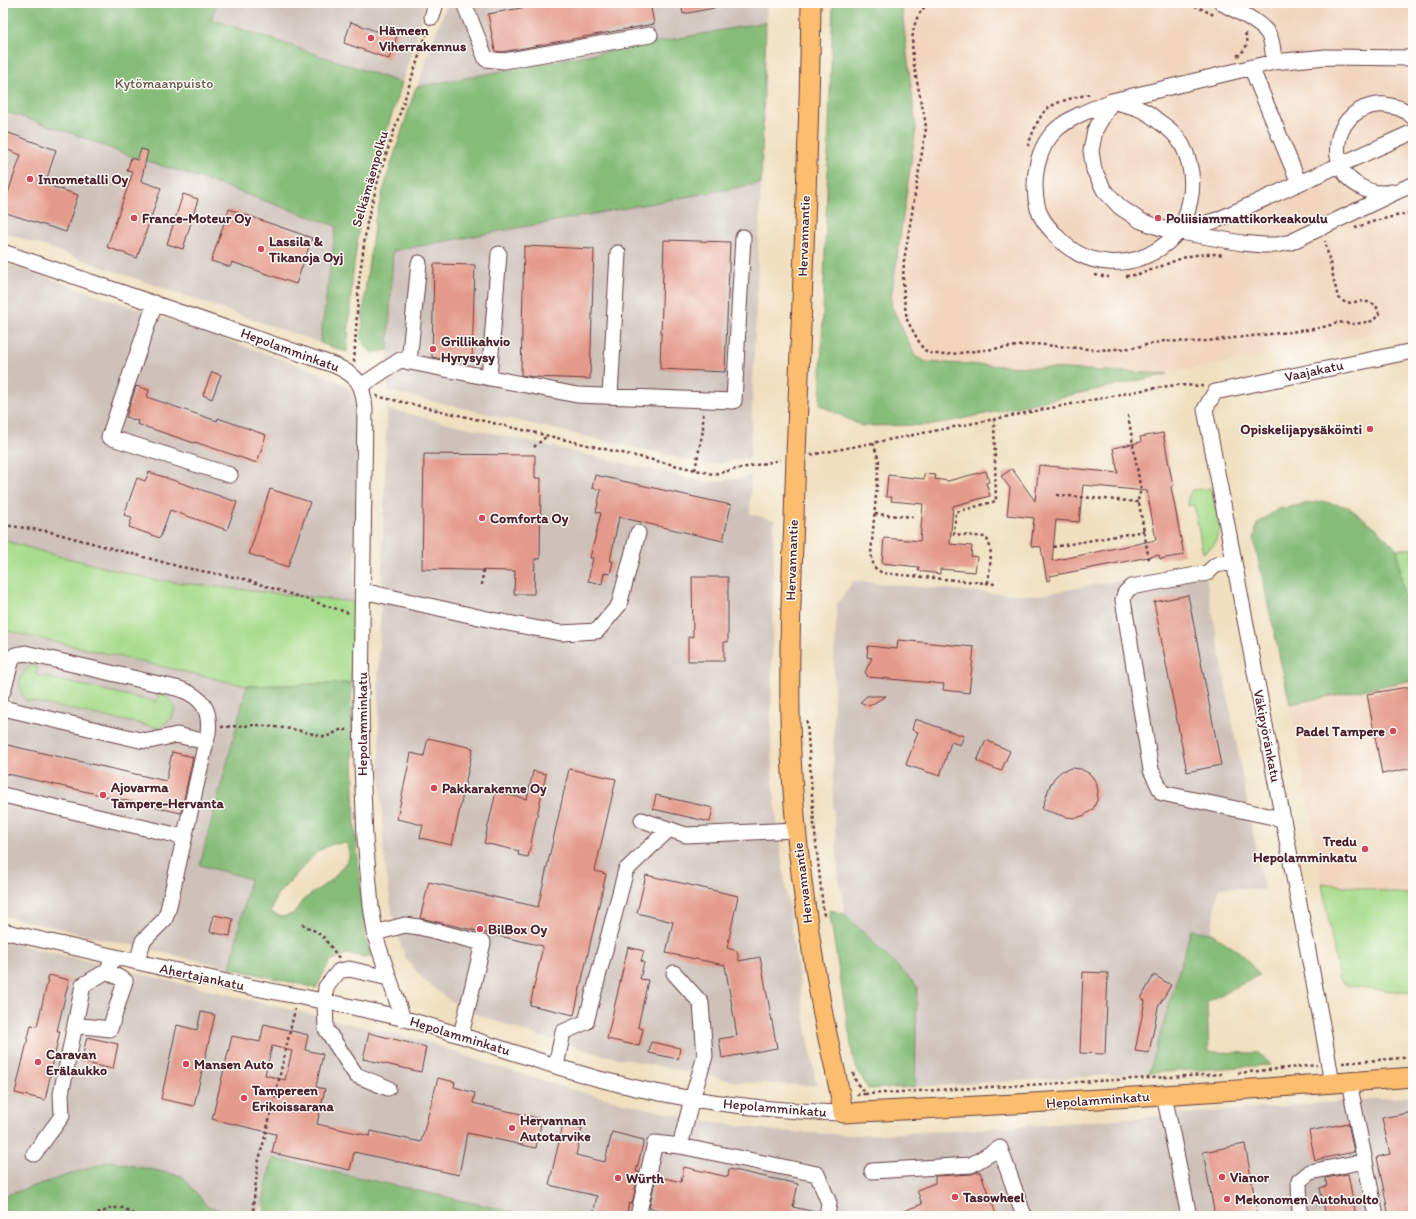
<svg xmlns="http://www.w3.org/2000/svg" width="1416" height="1219" viewBox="0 0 1416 1219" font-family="Itim,sans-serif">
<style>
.built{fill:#f1d5bd}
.industrial{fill:#cec1ba}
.green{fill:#a7dc8c;stroke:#787e5c}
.forest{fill:#85bc78;stroke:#686e52;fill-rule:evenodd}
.building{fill:#e49a8a;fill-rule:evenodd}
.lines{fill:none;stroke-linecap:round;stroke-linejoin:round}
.minor-casing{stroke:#633c41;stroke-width:17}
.major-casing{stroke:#633c41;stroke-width:21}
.path{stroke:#633c41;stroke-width:2.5;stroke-dasharray:3 3;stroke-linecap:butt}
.minor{stroke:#fff;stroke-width:15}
.major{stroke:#fbbd6e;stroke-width:19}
.poi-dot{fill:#d1495b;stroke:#fdfcf7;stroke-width:1.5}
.labels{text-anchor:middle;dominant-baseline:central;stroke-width:3;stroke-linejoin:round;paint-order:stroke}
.poi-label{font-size:14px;font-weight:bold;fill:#4a1f2b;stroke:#fdfcf7;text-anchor:start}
.park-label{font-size:14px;fill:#665848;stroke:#fdfcf7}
.street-label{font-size:14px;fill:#4a1f2b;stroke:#fdfcf7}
</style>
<rect width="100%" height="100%" fill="#fdfcf7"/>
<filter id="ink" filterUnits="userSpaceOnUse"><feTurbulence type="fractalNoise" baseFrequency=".025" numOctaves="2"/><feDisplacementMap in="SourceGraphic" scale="8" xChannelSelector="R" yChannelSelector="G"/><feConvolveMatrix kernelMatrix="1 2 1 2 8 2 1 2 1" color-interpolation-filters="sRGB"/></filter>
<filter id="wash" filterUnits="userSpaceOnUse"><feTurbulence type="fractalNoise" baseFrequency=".012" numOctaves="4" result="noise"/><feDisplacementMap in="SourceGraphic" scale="16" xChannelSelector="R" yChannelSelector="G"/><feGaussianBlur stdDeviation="0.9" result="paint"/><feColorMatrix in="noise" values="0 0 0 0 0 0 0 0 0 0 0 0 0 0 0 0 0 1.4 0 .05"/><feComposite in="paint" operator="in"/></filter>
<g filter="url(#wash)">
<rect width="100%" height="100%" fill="#f0e0c0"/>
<path class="built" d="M901 3H1413V324L1323 344 1168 374 926 362 915 356 892 307 891 299 916 128Z
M1413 680V895L1322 883 1311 815 1290 704Z"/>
<path class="industrial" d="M217 3H426L402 83 211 19Z
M448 3H767L766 22 417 87 440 21Z
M3 111 71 133 130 156 189 174 336 226 320 343 3 232Z
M761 183 750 458 710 465 388 391V350L393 251Z
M3 262 310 369 342 383 351 391 357 403 354 602 155 580 51 554 3 540Z
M387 409 710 483 751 476 750 514 774 520 771 734 773 785 782 862 806 1027 817 1086 737 1082 598 1054 535 1035 476 1014 449 1000 423 979 405 957 396 930 390 901 384 854 380 768 378 686Z
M1204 565 1247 802 1264 890 1219 887 1211 932 1191 931 1149 1073 915 1087 917 986 845 914 839 879 833 805 834 665 837 604 853 581 988 593 1039 595Z
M3 630 247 686 200 865 250 879 230 968 3 916Z
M3 941 427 1042 486 1063 563 1087 620 1102 700 1120 776 1131 853 1135 949 1131 1080 1122 1413 1096V1216H531L272 1158 263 1204 253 1216H243L207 1206 181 1176 110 1161 4 1196H3Z"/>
<path class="green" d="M1211 488 1220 529 1214 545 1203 553 1194 505 1188 506V498L1192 490Z
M3 540 51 554 155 580 354 602 351 683 247 686 3 630Z
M1397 549H1413V612L1404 598Z
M32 665 37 666 36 675 157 702 159 693 168 698 175 708 172 718 159 728 25 700C17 685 18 675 32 665Z
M1322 883 1413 895V993L1348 986 1339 979Z"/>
<path class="forest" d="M3 3H217L211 19 402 83 374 170 360 220 352 281 347 352 320 343 336 226 189 174 130 156 71 133 3 111Z
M833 3H901L916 128 891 299 892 307 915 356 926 362 1168 374 934 425 862 426 820 405Z
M766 22 761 183 393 251 388 350 372 353 361 340 366 283 375 220 387 177 416 87Z
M1321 501 1348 507 1375 527 1397 549 1404 598 1413 612V680L1290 704 1254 540 1257 524 1278 509Z
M351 683 355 828 366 940 372 958 346 954 330 961 316 988 230 968 250 879 200 865 247 686ZM345 843 349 847V858L333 879 303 900 293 914 281 917 271 912 276 896 318 851 332 844Z
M829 910 845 914 917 986 915 1087 868 1089 854 1063Z
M1191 930 1211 933 1241 953 1259 975 1207 1002 1209 1052 1260 1053 1270 1065 1149 1073Z
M272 1158 531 1216H267L263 1204Z
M110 1161 182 1176 207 1206 243 1216H139L124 1213 111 1216H3V1202L4 1196Z"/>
<g id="blocks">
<path class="building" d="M548 3H650L654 24 502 52 495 51 488 14Z
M681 3H713L714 8 683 14Z
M351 22 381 33 384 25 399 30 389 59 344 43Z
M3 131 56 150 45 184 78 195 66 232 3 212V207L21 155 3 148Z
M141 149 148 151 141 181 161 188 137 258 107 247 133 172 127 171 131 158 137 160Z
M183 194 198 199 183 249 167 244Z
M229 209 312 238 296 284 232 262 230 267 211 261Z
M664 240 730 242 725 372 660 369Z
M524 246 594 249 590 379 534 377 521 375Z
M434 264 475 265 472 360 442 359 432 357Z
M212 372 221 375 212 399 203 395Z
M136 386 149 390 147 397 217 421 218 418 266 435 257 463 195 442 194 443 137 424 138 421 126 417Z
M1163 433 1173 486 1171 487 1184 555 1160 559 1159 555 1050 576V580L1047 581 1041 547 1031 546 1034 518 1007 515 1010 488 1001 476 1012 469 1035 501 1039 465 1118 473 1113 448 1141 442 1140 437ZM1083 485 1147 491 1156 540 1052 561 1056 520 1079 522Z
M424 454 535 455V478H541L540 559H535L534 594H514L515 571 422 569Z
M986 471 989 482 986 483 990 496 953 506 950 544 972 546 971 556 977 557 975 572 940 569V574L918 571 919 567 882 563 884 538 920 541 923 504 891 501 892 497H886L888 475 924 479V474L936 475 935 479 948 481Z
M149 472 237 502 227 530 170 510 160 538 129 527 132 517 124 515 137 478 145 481Z
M595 475 731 505 723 541 619 517 610 561H613L610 574 604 573 602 584 588 581 593 558H590L601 513 596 512 601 490 592 488Z
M270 489 310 502 288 567 249 554Z
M692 577H728V642H724V661H688V637H693Z
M1188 595 1221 765 1187 772 1154 602Z
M898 640 974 647 969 693 943 690 944 684 868 677 865 672 872 658 867 657 868 646 897 649Z
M1413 686V768L1382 774 1367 694Z
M867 696H886L869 706 860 702Z
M915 719 964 736 960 745 951 742 940 776 906 765 918 732 912 730Z
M428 738 473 748 452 845 420 838 423 825 397 819 411 753 424 756Z
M986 740 1010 751 1001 771 977 761Z
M3 744 166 781 172 752 193 757 181 813 3 773Z
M1072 768 1081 769 1090 774 1096 782 1098 791 1097 800 1093 809 1085 815 1076 818 1066 817 1042 809 1050 785 1055 777 1062 771Z
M569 769 616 779 595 871 606 874 574 1015 530 1005 543 946 420 918 429 882 538 907Z
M533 771 546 774 528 857 518 855 519 851 484 843 496 792 527 799Z
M656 795 713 808 710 822 653 809Z
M646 875 738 896 727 948 737 951 739 961 760 957 777 1048 722 1058 719 1039 737 1036 725 965 666 953 673 922 637 913Z
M214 915 233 919 230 936 210 932Z
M628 947 644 951 641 961 644 962 640 979 648 980 638 1027 643 1029 639 1046 607 1039Z
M1083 972 1108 973 1105 1054 1080 1053Z
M49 975 69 980 57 1031H60L45 1100 15 1093 31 1025 37 1026Z
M1154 975 1171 985 1158 1007 1149 1053 1135 1051 1145 1001 1141 998Z
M201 1012 215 1015 194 1106 161 1099 177 1025 197 1030Z
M264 1024 308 1035 305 1050 323 1054 316 1087 325 1089 317 1124 370 1136 371 1131 421 1142 438 1078 455 1082 454 1087 475 1093 473 1103 542 1119 536 1148 467 1133 459 1175 354 1152 350 1170 272 1153 276 1134 212 1119 232 1036 260 1042ZM272 1046 292 1051 285 1080 265 1075Z
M369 1033 426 1047 421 1072 363 1059Z
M87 1037 118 1044 113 1069 81 1062Z
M651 1042 680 1048 678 1059 649 1053Z
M1413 1112V1216H1389L1377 1157 1390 1154 1382 1118Z
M1348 1123 1354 1152 1315 1160 1309 1131Z
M563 1124 582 1128 576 1155 605 1162 612 1132 644 1140 636 1172H639L632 1204 629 1203 626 1216H593L597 1196 549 1185Z
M1245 1144 1258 1216H1215L1203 1152Z
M684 1167 728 1177 729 1169 798 1184 793 1207 815 1212 814 1216H687L649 1208 656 1176 681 1182Z
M977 1172H980L997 1216H894L893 1215 922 1204 917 1190 935 1183V1176L972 1174Z
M1348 1174 1356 1216H1326L1320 1188 1327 1186 1325 1178Z"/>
</g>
</g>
<g filter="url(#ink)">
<use href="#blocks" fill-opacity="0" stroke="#633c41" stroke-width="1"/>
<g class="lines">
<g class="minor-casing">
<path id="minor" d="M464 3 486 59 504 61 650 35
M1222 3C1236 11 1256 19 1267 32 1273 40 1273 53 1274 62
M432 17 436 3
M1413 58 1326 57 1274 62 1112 101 1095 130 1091 151 1094 170 1104 190 1120 207 1141 221 1164 229 1242 243 1263 245H1276L1291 242 1400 190 1413 185
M1251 67 1299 183
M1112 101C1123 104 1134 106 1144 111 1149 113 1154 118 1158 121 1162 124 1167 127 1171 131 1189 147 1195 177 1190 200 1188 210 1185 223 1179 232 1176 235 1171 238 1168 242 1133 272 1082 269 1053 232 1047 226 1041 218 1038 209 1031 182 1036 147 1058 128 1074 115 1093 109 1112 101Z
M1391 192C1379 195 1369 192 1359 186 1325 167 1333 115 1371 106 1376 105 1380 104 1386 105 1396 107 1406 109 1413 117
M1181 231 1217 220 1413 132
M3 252 334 365C358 376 363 383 365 409L361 700 362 763 365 838 371 906 376 939 403 1019
M155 303 109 437 230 475
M409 362 419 263
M489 378 499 254
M361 386 400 360 577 395 734 401 743 237
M610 396 618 253
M1233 562 1216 565 1207 573 1131 587 1125 593 1123 600 1151 770 1162 793 1282 819
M363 591 492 620 561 633 597 631 619 605 638 533
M3 691 12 659 15 655 25 653 180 689C202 697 211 709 208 733L168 910 165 919 143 941 137 962
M3 708 140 740 149 741 177 735 206 742
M3 795 184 837
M642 820 686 835 796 830
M3 931C77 948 152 966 227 982 286 995 346 1004 405 1019 470 1036 533 1061 599 1079 679 1100 760 1111 843 1113
M375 933 405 925 419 927 483 943 461 1035
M674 973 701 1003 705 1056 692 1099 680 1146 817 1174 829 1203 827 1216
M75 1025 110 1029 125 981 107 971
M556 1066 563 1032 586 1022 626 870 669 829
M1349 1082 1376 1216
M1332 1084 1323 1030 1205 409 1215 392 1413 351
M388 1088 356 1075 326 1029 325 1002 326 987 339 971 349 969 389 978
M1164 1095 1189 1216
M34 1154 62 1116 61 1094 83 985 107 971 114 957
M872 1171 971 1165 1000 1148 1024 1216
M638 1216 655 1143 680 1146
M1300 1216 1299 1181 1310 1172 1365 1161"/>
</g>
<g class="major-casing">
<path id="major" d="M811 3C809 175 799 346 794 518 791 596 788 674 791 753 794 837 806 920 821 1003 827 1040 838 1076 843 1113 1033 1104 1223 1092 1413 1077"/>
</g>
<path class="path" d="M929 3C895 29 923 93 926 128L904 261 903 278 904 299 907 320 923 349 930 353 943 355 1034 344 1099 350 1132 348 1164 341 1197 342 1308 330 1328 326 1337 322 1355 324 1373 321 1379 314 1376 305 1364 301 1346 303 1338 298 1325 241
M1189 3 1214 15
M1237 56C1247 50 1251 40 1243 31
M1028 146C1032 134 1039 115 1048 108 1060 100 1077 97 1090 94
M1355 228 1375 221 1413 212
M1095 275 1109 277
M1126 276C1148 274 1166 263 1186 257 1198 254 1211 253 1224 255
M354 362 359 281 367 223 380 173 428 29
M376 396 713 474 780 460
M1128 415 1141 491 1138 497 1149 560
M873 443 879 460 871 554 874 567 882 573 996 584
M534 447 547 436
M811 455 1143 390 1176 385 1203 386
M695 470 703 430V413
M1057 495 1139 502
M875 514 913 517
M3 525 47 531 181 567 244 579 349 613
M1053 547 1144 531
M988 583C989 570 995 546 985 537L954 534 956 512 996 501 994 419
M482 585 483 570
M807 721 814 824 824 917
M221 727 257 725 292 729 326 737 340 730H349
M302 924 317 932 324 938 339 958
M1342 1063 1413 1057
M853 1073 856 1082 865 1094 856 1095
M1238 1073 1317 1065
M865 1094 1223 1074
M3 1209 20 1216
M92 1216 112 1208H124L136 1216
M255 1216 253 1207 258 1164 274 1101 295 1009"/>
<use href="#minor" class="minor"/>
<use href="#major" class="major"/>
</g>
</g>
<g class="poi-dot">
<circle cx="371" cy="38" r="4"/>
<circle cx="30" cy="179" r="4"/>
<circle cx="134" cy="218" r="4"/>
<circle cx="1158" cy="218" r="4"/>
<circle cx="261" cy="249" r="4"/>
<circle cx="433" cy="349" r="4"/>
<circle cx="1370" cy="429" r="4"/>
<circle cx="482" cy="518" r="4"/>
<circle cx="1393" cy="731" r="4"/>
<circle cx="434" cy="788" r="4"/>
<circle cx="103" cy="795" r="4"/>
<circle cx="1365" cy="849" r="4"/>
<circle cx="480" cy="929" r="4"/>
<circle cx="38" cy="1062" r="4"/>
<circle cx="186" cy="1064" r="4"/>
<circle cx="244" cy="1098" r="4"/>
<circle cx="512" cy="1128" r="4"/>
<circle cx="1222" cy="1177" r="4"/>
<circle cx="618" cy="1178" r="4"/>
<circle cx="955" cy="1197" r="4"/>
<circle cx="1227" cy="1199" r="4"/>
</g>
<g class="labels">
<g class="poi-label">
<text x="379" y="30">Hämeen<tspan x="379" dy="16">Viherrakennus</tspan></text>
<text x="38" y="179">Innometalli Oy</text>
<text x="142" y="218">France-Moteur Oy</text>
<text x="1166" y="218">Poliisiammattikorkeakoulu</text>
<text x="269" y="241">Lassila &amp;<tspan x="269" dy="16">Tikanoja Oyj</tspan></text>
<text x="441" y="341">Grillikahvio<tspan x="441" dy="16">Hyrysysy</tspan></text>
<text x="1362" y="429" text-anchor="end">Opiskelijapysäköinti</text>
<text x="490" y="518">Comforta Oy</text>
<text x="1385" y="731" text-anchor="end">Padel Tampere</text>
<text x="111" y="787">Ajovarma<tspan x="111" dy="16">Tampere-Hervanta</tspan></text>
<text x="442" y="788">Pakkarakenne Oy</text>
<text x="1357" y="841" text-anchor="end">Tredu<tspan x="1357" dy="16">Hepolamminkatu</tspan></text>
<text x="488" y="929">BilBox Oy</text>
<text x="46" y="1054">Caravan<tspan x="46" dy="16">Erälaukko</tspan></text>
<text x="194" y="1064">Mansen Auto</text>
<text x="252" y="1090">Tampereen<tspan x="252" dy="16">Erikoissarana</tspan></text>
<text x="520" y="1120">Hervannan<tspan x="520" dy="16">Autotarvike</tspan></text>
<text x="1230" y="1177">Vianor</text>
<text x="626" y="1178">Würth</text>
<text x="963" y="1197">Tasowheel</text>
<text x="1235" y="1199">Mekonomen Autohuolto</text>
</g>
<g class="park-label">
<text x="164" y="83">Kytömaanpuisto</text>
</g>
<g class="street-label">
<text transform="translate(370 179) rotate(-74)">Selkämäenpolku</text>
<text transform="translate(804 236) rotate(-88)">Hervannantie</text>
<text transform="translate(290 350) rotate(20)">Hepolamminkatu</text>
<text transform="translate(1314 371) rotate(-12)">Vaajakatu</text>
<text transform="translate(792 560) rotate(-88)">Hervannantie</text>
<text transform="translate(362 724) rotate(-90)">Hepolamminkatu</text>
<text transform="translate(1267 736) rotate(79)">Väkipyöränkatu</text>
<text transform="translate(803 883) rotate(-97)">Hervannantie</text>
<text transform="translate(202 977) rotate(12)">Ahertajankatu</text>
<text transform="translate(460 1036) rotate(17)">Hepolamminkatu</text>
<text transform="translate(1098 1100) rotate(-4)">Hepolamminkatu</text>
<text transform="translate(775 1108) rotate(5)">Hepolamminkatu</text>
</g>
</g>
<rect width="1416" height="1219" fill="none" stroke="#fdfcf7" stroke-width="16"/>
</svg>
